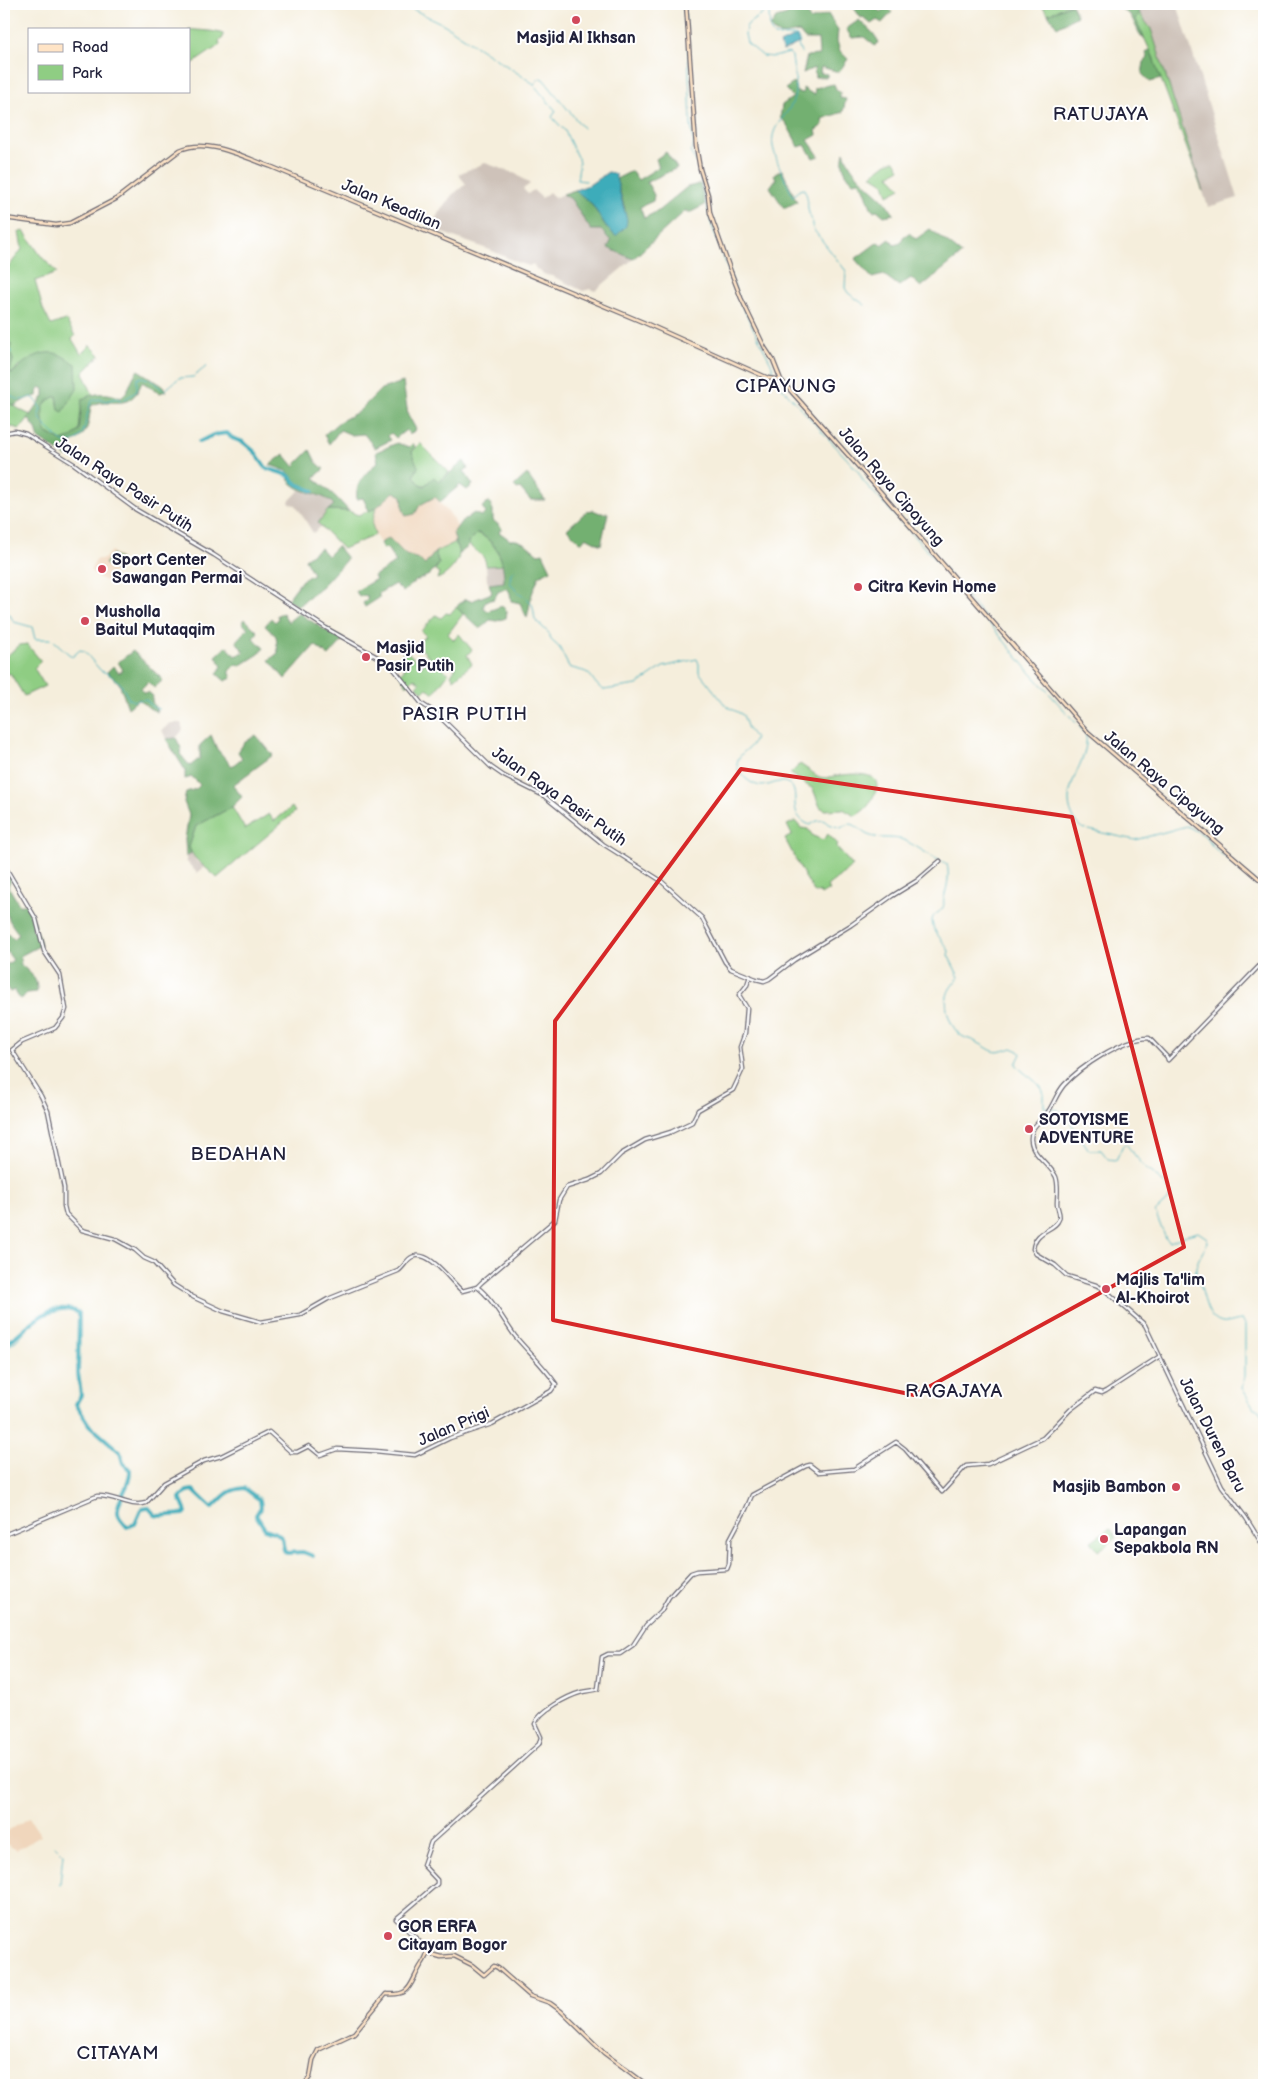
<svg xmlns="http://www.w3.org/2000/svg" width="1268" height="2089" viewBox="0 0 1268 2089" font-family="'Balsamiq Sans',sans-serif">
<style>
.built{fill:#f0d6bc}
.industrial{fill:#cec2b9}
.green{fill:#8fcd83;stroke:#58785f}
.forest{fill:#73b071;stroke:#4a6956}
.water{fill:#3dacba;stroke:#30677a}
.lines{fill:none;stroke-linecap:round;stroke-linejoin:round}
.stream{stroke:#3dacba;stroke-width:1}
.river{stroke:#3dacba;stroke-width:4}
.tertiary-casing{stroke:#6c6973;stroke-width:5}
.secondary-casing{stroke:#6c6973;stroke-width:5}
.tertiary{stroke:#fff;stroke-width:2.5}
.secondary{stroke:#ffe4c6;stroke-width:2.5}
.rail-casing{stroke:#22223b;stroke-width:3}
.rail{stroke:#fff;stroke-width:1;stroke-dasharray:4;stroke-linecap:butt}
.marked{fill:none;stroke:#d62828;stroke-width:4;stroke-linejoin:round}
.poi-dot{fill:#d1495b;stroke:#fff;stroke-width:2}
.labels{text-anchor:middle;dominant-baseline:central;stroke-width:4;stroke-linejoin:round;paint-order:stroke}
.poi-label{font-size:16px;font-weight:bold;fill:#22223b;stroke:#fff;text-anchor:start}
.street-label{font-size:16px;fill:#22223b;stroke:#fff}
.quarter-label{font-size:19px;letter-spacing:1px;fill:#22223b;stroke:#fff}
</style>
<rect width="100%" height="100%" fill="#fff"/>
<filter id="ink" filterUnits="userSpaceOnUse"><feTurbulence type="fractalNoise" baseFrequency=".02" numOctaves="2"/><feDisplacementMap in="SourceGraphic" scale="10" xChannelSelector="R" yChannelSelector="G"/><feConvolveMatrix kernelMatrix="1 2 1 2 8 2 1 2 1" color-interpolation-filters="sRGB"/></filter>
<filter id="wash" filterUnits="userSpaceOnUse"><feTurbulence type="fractalNoise" baseFrequency=".0096" numOctaves="4" result="noise"/><feDisplacementMap in="SourceGraphic" scale="20" xChannelSelector="R" yChannelSelector="G"/><feGaussianBlur stdDeviation="1.12" result="paint"/><feColorMatrix in="noise" values="0 0 0 0 0 0 0 0 0 0 0 0 0 0 0 0 0 1.4 0 .05"/><feComposite in="paint" operator="in"/></filter>
<g filter="url(#wash)">
<rect width="100%" height="100%" fill="#f5eedc"/>
<path class="built" d="M394 492 402 496 403 509 415 514 420 505 435 497 453 518 457 527 453 533 456 542 435 552 425 565 419 559 406 555 389 538 380 543 375 535 372 524 376 508Z
M111 551 122 559 110 577 105 581 96 576 90 570 97 559H104Z
M29 1818 41 1836 17 1850 4 1843 5 1836 4 1833Z"/>
<path class="industrial" d="M1123 4H1177L1238 198 1208 207 1151 29 1140 14 1137 4 1124 7Z
M485 163 516 174 530 184 523 189 528 194 533 190 542 198 549 192 555 198 563 194 571 199 591 230H601L611 241 609 249 633 259 595 291 590 289 583 291 552 276 546 275 537 270 533 264 529 266 517 262 490 250 429 228 452 195 466 184 458 174Z
M300 490 330 499 335 505 328 510 318 523 322 526 313 533 296 505 290 504 289 501Z
M504 565V582L489 584 487 581 486 566Z
M171 723H181L183 730 176 738 166 739 162 730Z
M191 853 197 862 206 866 197 873 186 861V857Z"/>
<path class="green" d="M1041 4H1071L1048 14Z
M1140 14 1151 29 1203 192 1163 84 1154 65V59L1135 18Z
M189 29C200 31 214 30 223 34V38L219 41 220 45 189 66Z
M895 160 900 169 889 175 901 188 888 195 884 183 871 175 887 163Z
M24 231 41 256 57 273 35 281 43 309 51 325 66 320 75 336 72 339 81 354 90 345 100 355 83 373 93 395 82 399 79 431 70 438 61 441 46 432C42 415 36 402 57 396L59 410 77 389 19 365 12 374 10 371 13 360 10 352 11 345 7 338 4 337V273L22 249 19 232Z
M4 401C14 404 20 411 31 415L20 429 12 427 4 429Z
M420 443 449 472C441 480 431 488 419 484L414 476 412 452Z
M376 508 372 524 375 535 343 549 318 523 328 510 349 511 358 515Z
M478 533C493 541 497 550 504 565L486 566C486 552 472 553 468 542Z
M456 542C457 546 459 551 459 555 458 564 445 577 437 579L439 573 435 570 439 564 435 552Z
M112 554 121 560 114 570 105 564Z
M456 607 463 614 448 634 454 640 459 634 472 650 467 655 472 664 454 679 451 675 456 667 445 655 438 662 448 674 433 694 427 688 423 692 416 686 420 683 414 678 407 686 400 674 407 666 401 661 405 658 402 654 406 650 421 666 430 658 417 644 426 636 421 631 436 615 441 618 446 613 450 614Z
M27 644 41 661 34 668 45 686 24 696 10 673 4 675V658L20 645Z
M800 764 819 777 825 778C838 775 887 766 875 793 869 806 867 809 855 816L843 809 825 810 820 807 813 789 790 774Z
M232 807 245 829 269 814 274 821 292 807 295 812 217 878C207 867 194 862 189 847L196 826Z
M795 821 801 828 808 829 813 836 823 840 828 834 838 844 836 847 853 866 827 886 829 890 821 895 820 892 815 893 805 877 785 839 792 835 787 825Z
M1110 1528 1117 1538 1098 1551 1091 1541Z"/>
<path class="forest" d="M795 4H804L810 20 828 14 838 30 837 41 840 51 848 59 839 72 821 67 820 73 827 74V77H815L814 68 803 73 807 56 819 55 818 39H805L799 32C787 34 778 38 770 28L776 18 787 15Z
M851 4H875L874 5 880 12 887 7 892 12 882 23 877 20 871 24 863 17 861 18Z
M1072 4 1077 16 1057 27 1048 14Z
M1115 4H1123L1124 7 1137 4 1140 14 1135 18 1144 38 1141 37 1131 16Z
M859 20 873 33 879 42 875 46 864 37 852 38 846 29Z
M1150 50C1155 60 1156 69 1161 79L1150 82 1142 74 1144 62 1148 58 1146 53Z
M795 82 796 92 803 93V88L814 95 815 88 834 84 836 89 840 92V98L846 99 843 112 822 119 823 125 816 130 817 135 808 140 819 156 813 158 805 145 799 147 786 123 780 118 782 105 793 97 785 89Z
M666 152 677 168 647 182 654 195 653 201 640 207 644 218 658 211 687 187 700 184 705 205 689 213 687 210 684 212 633 259 608 248 611 241 601 230H591L571 199 563 194 575 190 588 199 608 229 616 236 625 209 616 179 632 171 638 180 659 167 656 159Z
M844 152C851 173 866 183 882 198 887 203 890 209 894 214L884 216 877 210 873 211C867 201 867 189 859 181L853 182C843 172 841 165 844 152Z
M782 170 797 202 784 208 770 187 776 179 774 174Z
M930 229 962 254 921 287 911 278 899 286 884 275 872 278 855 259 878 242 882 245 890 239 894 245 901 243 903 237 909 233 916 239Z
M4 337 7 338 11 345 10 352 13 360 10 371 12 374C21 363 42 348 58 354 64 356 70 361 76 364L77 389 63 412 59 410 57 396C38 402 42 416 46 432L61 441 70 438 79 431 82 399C95 392 109 392 121 398 132 387 129 381 138 370L163 386 166 391 160 393 142 382C129 416 111 394 91 406 88 424 90 433 72 443L67 457 39 439 36 429 28 418 44 396V389L40 387 38 390 37 396 28 398 14 406 4 401Z
M403 382 408 415 416 429 410 435 406 430 396 438 391 433 388 436 391 440 375 448 364 434 352 435 340 430 329 444 324 435 339 422 358 412 381 389Z
M397 443 409 447 413 443 415 447 412 452 418 467 414 476 420 484 424 486 434 477 439 482 464 461 468 468 464 471 473 485 467 490 460 485 440 502 435 497 420 505 415 514 406 516 403 509 402 496 394 492 376 508 369 511 363 498 357 499C354 483 367 472 378 462L376 452Z
M310 450 316 462 324 469 314 478 336 497 349 511 328 510 334 505C323 491 300 496 288 479L291 476 287 471 270 465 284 454 294 466Z
M527 474 545 500H530L520 488 517 489 514 486Z
M489 501 493 510V520L502 528 499 532 510 540C521 538 529 547 538 554L543 553 551 570 539 576 532 594 527 618 520 603 511 601 510 593 507 588 498 592 494 599 486 601 483 607 488 611 502 606 507 611 506 618 497 621 490 620 480 629 456 607 465 599 471 601 492 593 489 584 504 582C504 560 498 543 478 533L468 542 469 546 459 554 453 533 461 522 474 513 481 516 486 513 482 507Z
M593 510 600 513H608L601 545 586 537 581 543 567 529 587 511Z
M389 538 406 555 419 559 425 565 435 552 439 564 429 575 416 581 403 592 395 584 379 593V598L365 607 363 603 368 599 366 595 359 597 356 591 376 579 374 576 396 562 387 548 383 549 380 543Z
M337 546 346 557V560L323 585 298 606 287 600 302 580 313 574 305 559 320 548 327 556Z
M283 613 288 622 299 613 325 630 344 639 329 656 315 645 285 679 269 660 278 653 276 636 265 626 271 618 275 622 278 619 277 615Z
M245 619 258 632 253 638 264 648 259 654 240 666 236 664 229 671 232 678 225 681 217 674 222 666 216 656 227 646 235 656 244 652 236 641 248 628 242 623Z
M133 651 163 680 154 688 148 682 141 689 144 693 148 692 153 696 152 701 157 712 149 708 139 699 128 708 119 683 107 672 113 666 119 673 123 670 118 662Z
M211 735 217 749 232 766 242 758 238 752 244 743 256 735 273 755 233 785 242 797 232 807 196 826 189 847 191 853 186 857 185 839 189 815 184 802 186 792 196 789 200 785 192 777 185 779V770L166 739 176 738 181 748 180 754 190 766 200 758V745Z
M4 869 11 880 8 886 20 906 26 903 36 925 32 927 34 932 37 931 41 945 20 956 21 965C31 973 38 979 37 992L26 993 24 997 20 999 14 990 10 992 4 984V974L8 970 5 966 13 960 4 948V929L14 939 19 934C0 912 4 897 4 869Z"/>
<path class="water" d="M796 36 799 43 783 51 780 44Z
M608 172 615 174 627 220 626 226 616 236 608 229 591 203 575 190 589 185Z"/>
<g class="lines">
<path class="stream" d="M402 4 445 25 534 84 540 78 543 79 583 128
M683 4 687 31
M769 4 764 13 749 23 746 27 745 34 747 43 763 56 774 57 789 53 792 56C793 70 798 84 794 98 789 117 769 124 773 147 777 164 786 181 793 197L799 190 804 189C810 201 806 204 809 213 811 220 814 222 813 229L846 271 845 288 848 293 865 305
M778 4 769 13 770 30 774 36H797L800 43 798 45 801 53
M688 47 691 125 694 145 690 152 697 163 711 223 740 302 771 363 777 382 858 471 864 482 945 570 1030 672 1086 734C1090 763 1058 787 1073 817 1076 823 1079 828 1086 829
M534 85 556 111 552 117 565 131 577 157
M578 158 579 164
M579 166 577 180 586 181
M4 343 11 350V353L4 357
M4 368 7 392C15 400 21 402 31 397L35 399 41 409 39 414C41 424 49 428 56 436 60 440 62 443 69 443 90 440 83 413 93 400L102 399 105 401 117 398 122 401 137 391V379L142 377 151 380 164 391 179 378 193 377 207 366
M515 570 511 573 510 582C516 594 526 595 532 604 534 609 534 615 535 620L549 633 551 640 559 647 569 667C574 669 581 670 586 672 593 676 594 685 604 690L637 685 663 667 697 659 699 664V672L726 706 743 715 748 729 755 738C753 749 739 751 737 763 737 769 739 772 743 776 766 798 773 775 789 784 802 792 785 815 810 825L817 821 823 820 829 824 841 828C855 818 857 830 868 835 879 840 896 836 906 841 920 848 932 858 947 864 950 876 947 886 944 898 943 902 945 905 942 909 939 913 933 914 932 920 932 932 944 941 949 951L948 955 959 977C955 982 950 987 948 993 943 1006 950 1028 962 1036 966 1039 972 1039 976 1042 994 1050 991 1056 1012 1048L1019 1051 1021 1054 1016 1064C1023 1075 1041 1081 1044 1094 1044 1098 1044 1103 1044 1107L1058 1110 1068 1115 1070 1122 1089 1150H1101L1108 1159 1116 1160 1123 1145 1126 1144 1145 1168 1164 1183 1171 1194 1169 1199 1155 1212 1166 1239 1170 1242 1187 1235 1198 1232 1207 1238 1208 1243C1204 1250 1197 1260 1196 1268 1195 1276 1200 1283 1202 1291 1205 1301 1208 1320 1222 1323 1228 1324 1236 1320 1242 1320L1245 1324V1376L1242 1388 1254 1408 1258 1409 1264 1418
M4 612 10 615 14 622 32 627 35 639H52L72 657 80 650 84 651 101 671 107 673 120 683 129 699 134 701 146 699 151 706 159 709
M1089 830 1135 840 1187 826 1204 835 1214 848 1264 890
M4 1349 17 1340 38 1317 56 1312
M55 1846 63 1854 60 1884"/>
<path class="river" d="M199 442 213 435 227 433 232 438 243 442 255 452 266 468 288 475 297 484 313 491
M4 1346C25 1331 49 1297 79 1313L78 1373 81 1395 76 1404 89 1425 120 1452 123 1463 130 1470C131 1487 116 1499 118 1513 118 1518 124 1523 127 1527L135 1524 142 1508 148 1507 155 1515 159 1516 184 1514 186 1512 180 1498 187 1491 193 1490 212 1508C224 1497 226 1490 244 1488L260 1500 261 1507 256 1515 265 1529 276 1533 282 1538 284 1550 287 1553 303 1552 313 1556"/>
</g>
</g>
<g filter="url(#ink)">
<g class="lines">
<g class="tertiary-casing">
<path id="tertiary" d="M4 433 15 431 26 434 74 464 135 509 214 555 326 628 386 662 393 668 422 704 436 713 491 767 504 776 544 796 603 844 660 880 702 918 725 962 731 969 756 979 764 981 769 979 794 960 851 925 892 896 918 880 940 861
M4 865 36 919 44 951 60 975 66 1009 63 1018 55 1028 22 1042 12 1050 41 1096 48 1111 64 1188V1206L66 1214 82 1230 115 1239 135 1250 144 1258 153 1262 174 1285 193 1297 223 1311 261 1322 300 1315 328 1299 398 1271C404 1267 407 1259 412 1257 430 1249 450 1281 462 1291L477 1287
M1168 1060 1167 1057 1149 1038C1123 1038 1080 1067 1064 1085 1057 1093 1054 1103 1048 1112 1041 1122 1030 1125 1031 1140 1032 1155 1050 1164 1056 1177 1059 1186 1057 1195 1057 1204 1057 1208 1061 1214 1059 1219 1055 1231 1035 1229 1033 1249L1036 1254 1055 1265 1067 1276 1096 1285 1105 1290 1145 1325 1222 1486 1246 1518 1264 1547
M1168 1060 1264 961
M477 1287 482 1282 555 1220 559 1200 567 1187 589 1180 601 1174 621 1154 645 1140 671 1132 692 1122 698 1110 733 1090 743 1069 740 1047 745 1033 747 1008 739 995 747 985 750 976
M4 1535 97 1496C115 1495 129 1508 146 1503L164 1483 204 1461 221 1456 269 1432 291 1452H297L309 1446 320 1455 337 1449 375 1451 415 1455 450 1438 492 1424 551 1391 556 1384C544 1366 529 1353 515 1336 505 1323 491 1296 477 1287
M427 1953 419 1941 396 1919 437 1884V1880L423 1865 431 1842 539 1744 541 1737 535 1724C539 1711 568 1696 582 1692 587 1691 593 1691 598 1689L602 1657 608 1654H620L633 1645 646 1625 661 1611 669 1597 691 1573 697 1571 727 1569 729 1564 730 1539 746 1509 752 1495 806 1466 810 1465 819 1472 854 1469 896 1442 905 1449 942 1492 966 1466 988 1464 1043 1438 1070 1410 1095 1391 1102 1393 1106 1391 1160 1356"/>
</g>
<g class="secondary-casing">
<path id="secondary" d="M686 4 696 146 700 169 708 195 710 213 731 272 741 298 765 348 773 360 781 380 872 482 1088 732 1264 883
M4 218 56 225 70 223 116 199 180 150C208 137 245 158 272 167L645 323 768 378 781 380
M304 2085 310 2077 313 2060 318 2050 354 2033 386 1994C411 1996 409 1986 420 1967 423 1962 426 1959 427 1953L441 1957 454 1956 472 1965 484 1975 494 1966 498 1968 530 1996 550 2003 561 2011 604 2053 647 2085"/>
</g>
<use href="#tertiary" class="tertiary"/>
<use href="#secondary" class="secondary"/>
<g class="rail-casing">
<path id="rail" d="M1260 4 1264 14"/>
</g>
<use href="#rail" class="rail"/>
</g>
</g>
<path class="marked" d="M741 769 1072 817 1184 1247 914 1395 553 1320 555 1021Z"/>
<g class="poi-dot">
<circle cx="576" cy="20" r="5"/>
<circle cx="102" cy="569" r="5"/>
<circle cx="858" cy="587" r="5"/>
<circle cx="85" cy="621" r="5"/>
<circle cx="366" cy="657" r="5"/>
<circle cx="1029" cy="1129" r="5"/>
<circle cx="1106" cy="1289" r="5"/>
<circle cx="1176" cy="1487" r="5"/>
<circle cx="1104" cy="1539" r="5"/>
<circle cx="388" cy="1936" r="5"/>
</g>
<g class="labels">
<g class="poi-label">
<text x="576" y="38" text-anchor="middle">Masjid Al Ikhsan</text>
<text x="112" y="560">Sport Center<tspan x="112" dy="18">Sawangan Permai</tspan></text>
<text x="868" y="587">Citra Kevin Home</text>
<text x="95" y="612">Musholla<tspan x="95" dy="18">Baitul Mutaqqim</tspan></text>
<text x="376" y="648">Masjid<tspan x="376" dy="18">Pasir Putih</tspan></text>
<text x="1039" y="1120">SOTOYISME<tspan x="1039" dy="18">ADVENTURE</tspan></text>
<text x="1116" y="1280">Majlis Ta'lim<tspan x="1116" dy="18">Al-Khoirot</tspan></text>
<text x="1166" y="1487" text-anchor="end">Masjib Bambon</text>
<text x="1114" y="1530">Lapangan<tspan x="1114" dy="18">Sepakbola RN</tspan></text>
<text x="398" y="1927">GOR ERFA<tspan x="398" dy="18">Citayam Bogor</tspan></text>
</g>
<g class="street-label">
<text transform="translate(391 205) rotate(23)">Jalan Keadilan</text>
<text transform="translate(124 485) rotate(33)">Jalan Raya Pasir Putih</text>
<text transform="translate(891 487) rotate(49)">Jalan Raya Cipayung</text>
<text transform="translate(1164 783) rotate(40)">Jalan Raya Cipayung</text>
<text transform="translate(559 797) rotate(35)">Jalan Raya Pasir Putih</text>
<text transform="translate(454 1427) rotate(-23)">Jalan Prigi</text>
<text transform="translate(1212 1435) rotate(63)">Jalan Duren Baru</text>
</g>
<g class="quarter-label">
<text x="1101" y="114">RATUJAYA</text>
<text x="786" y="386">CIPAYUNG</text>
<text x="465" y="714">PASIR PUTIH</text>
<text x="239" y="1154">BEDAHAN</text>
<text x="954" y="1391">RAGAJAYA</text>
<text x="118" y="2053">CITAYAM</text>
</g>
</g>
<rect width="1268" height="2089" fill="none" stroke="#fff" stroke-width="20"/>
<rect x="28" y="28" width="162" height="65" fill="#ffffff" stroke="#a7a7b1"/>
<rect x="38" y="44" width="25" height="8" fill="#ffe4c6" stroke="#a7a7b1"/>
<text x="72" y="52" font-size="15" fill="#22223b">Road</text>
<rect x="38" y="65" width="25" height="15" fill="#8fcd83" stroke="#a7a7b1"/>
<text x="72" y="78" font-size="15" fill="#22223b">Park</text>
</svg>
